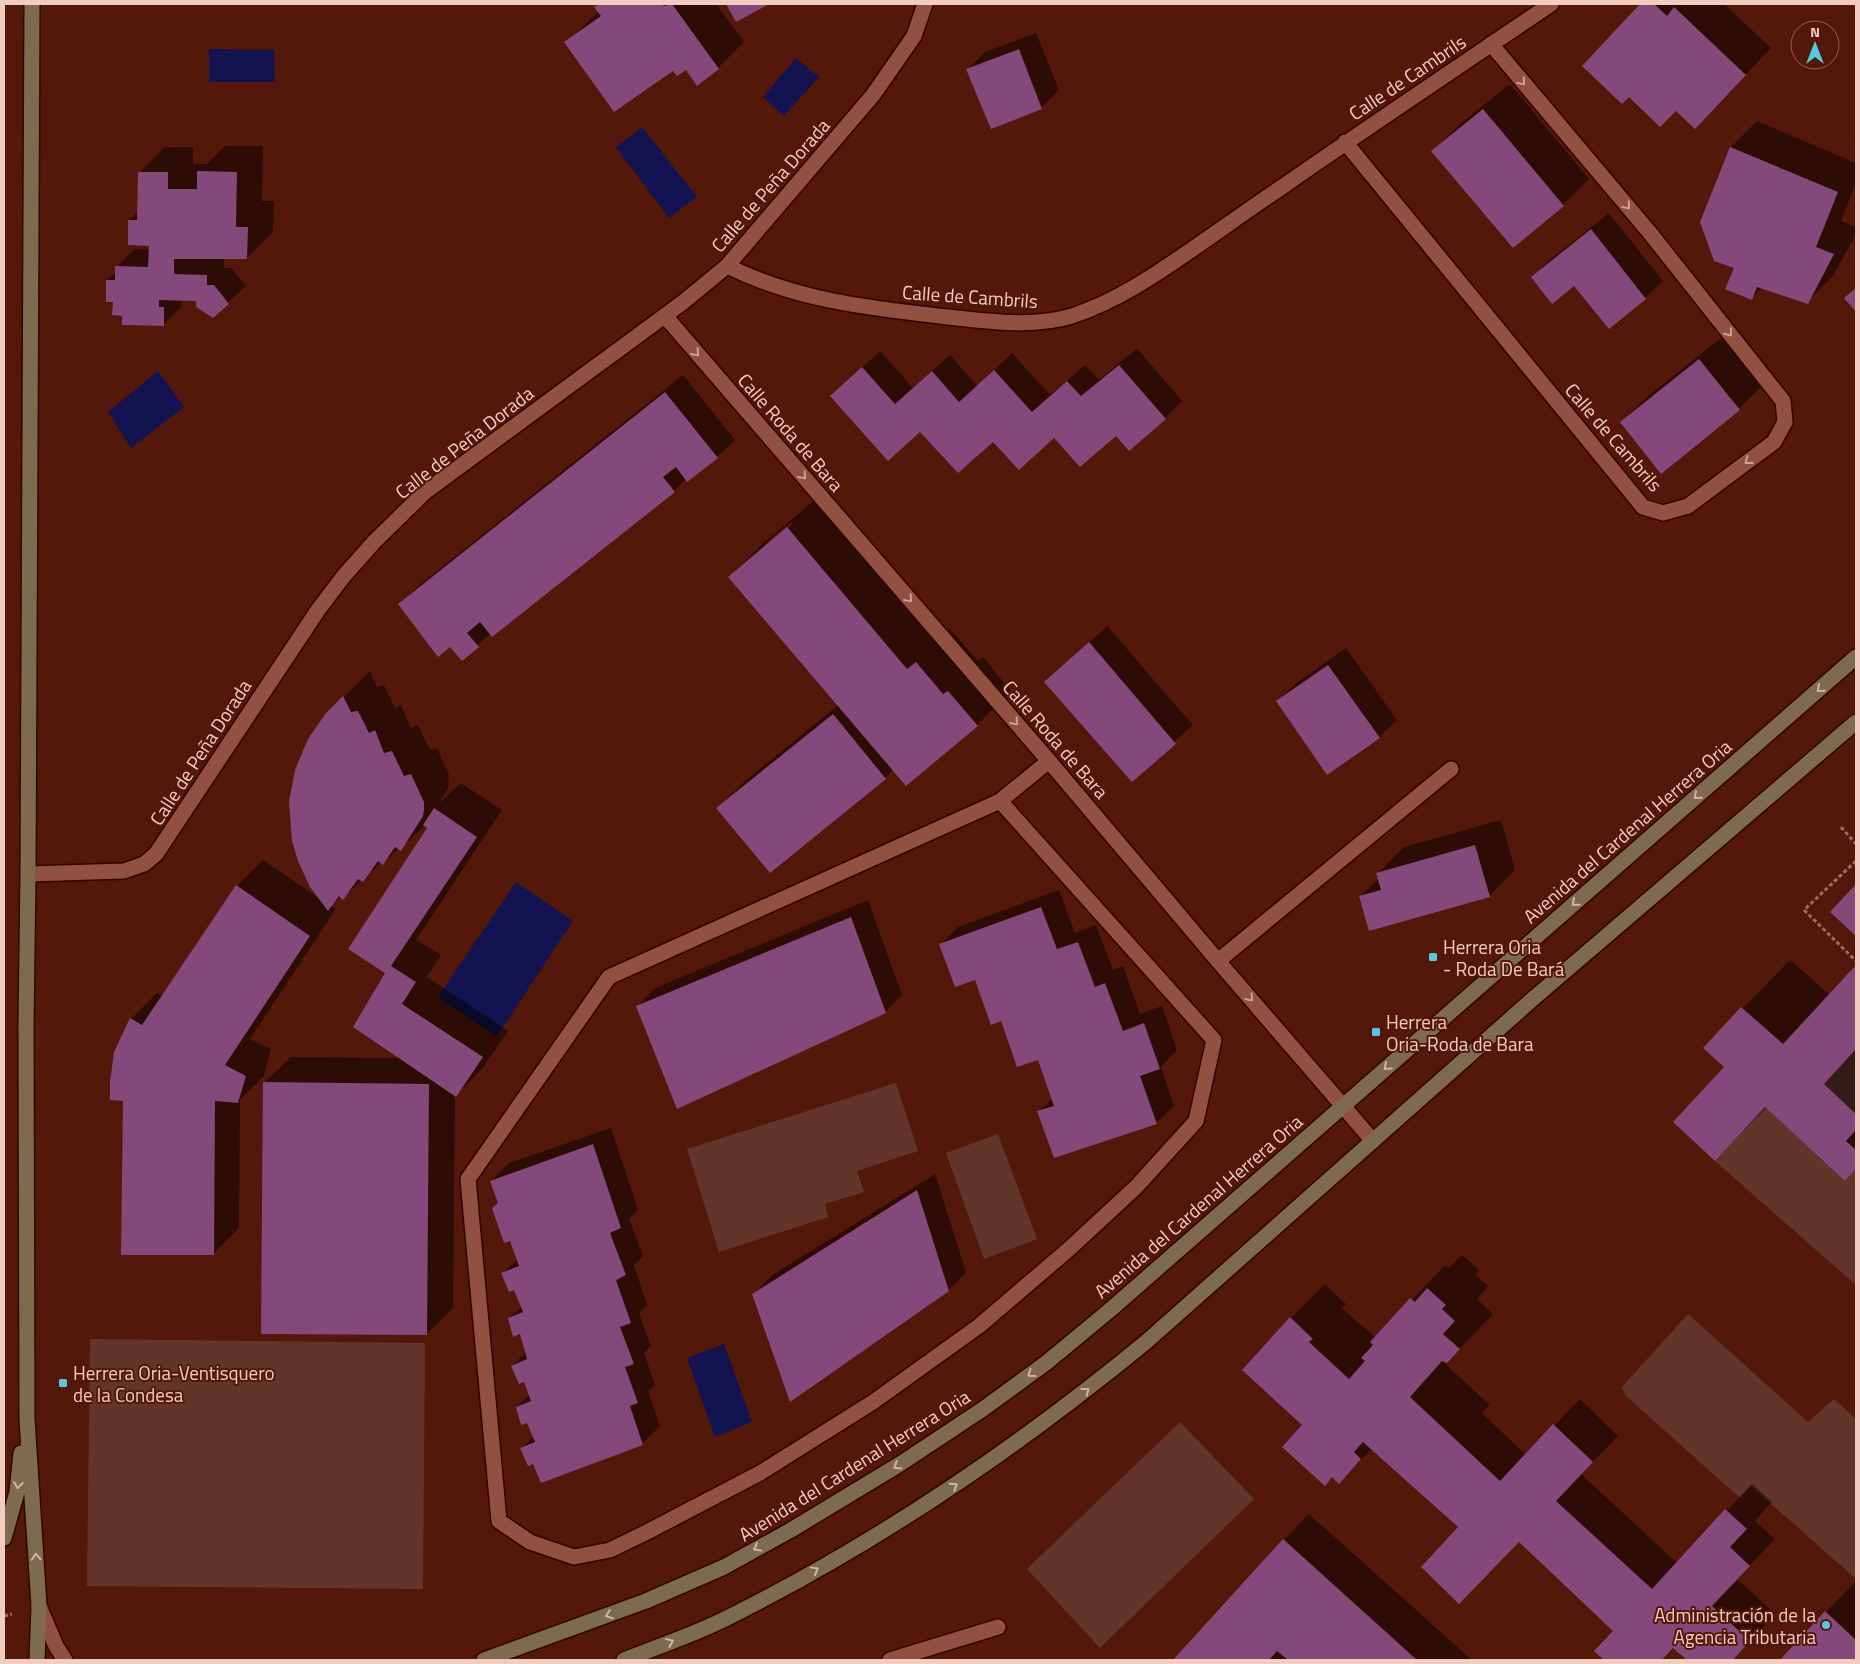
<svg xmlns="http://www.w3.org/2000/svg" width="1860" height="1664" viewBox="0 0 1860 1664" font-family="'Titillium Web',sans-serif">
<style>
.green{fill:#61352a}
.water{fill:#121350}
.shadow{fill:#0007;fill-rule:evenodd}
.building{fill:#85487a}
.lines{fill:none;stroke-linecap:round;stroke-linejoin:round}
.lane-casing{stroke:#310500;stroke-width:18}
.street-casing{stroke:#310500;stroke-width:18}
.secondary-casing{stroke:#310500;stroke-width:18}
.path{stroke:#9d6b5f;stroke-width:3;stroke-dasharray:4 2.5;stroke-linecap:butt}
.lane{stroke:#925041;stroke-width:15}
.street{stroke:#925041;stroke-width:15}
.secondary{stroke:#7d6a4f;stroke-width:15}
.oneway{stroke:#d0a094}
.oneway2{stroke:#d5b3a4}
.poi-dot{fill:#56c9e1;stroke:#54180b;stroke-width:2}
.labels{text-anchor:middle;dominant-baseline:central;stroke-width:4;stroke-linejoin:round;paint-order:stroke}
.street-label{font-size:19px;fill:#f2cbc1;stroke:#54180b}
.poi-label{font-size:19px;fill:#f2cbc1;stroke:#54180b;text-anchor:start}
</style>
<rect width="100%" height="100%" fill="#54180b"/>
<path class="green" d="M1856 1049V1114L1824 1084Z
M896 1083 918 1151 857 1171 864 1192 825 1204 828 1217 719 1252 687 1149Z
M1765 1107 1845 1181 1856 1169V1285L1715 1161Z
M998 1134 1037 1239 984 1259 946 1153Z
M1688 1314 1808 1422 1834 1399 1856 1419V1579L1751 1486 1740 1498 1626 1396 1622 1387Z
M90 1339 425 1343 423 1589 87 1586Z
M1180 1422 1254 1499 1100 1648 1027 1569Z"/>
<path class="water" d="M209 49 274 50 275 82H209Z
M796 58 819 77 784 116 763 97Z
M642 127 697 197 669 218 616 147Z
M158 371 184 407 131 448 108 412Z
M516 882 573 921 497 1036 438 997Z
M724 1344 752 1422 715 1437 687 1358Z"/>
<path class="shadow" d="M599 4H716L744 42 718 68 673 69 566 43 599 11 596 7Z
M1642 4H1724L1771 48 1721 101 1676 109 1629 96 1584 65Z
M1036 33 1059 90 1041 108 968 69 985 52Z
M1510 84 1589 179 1563 205 1433 151 1459 125Z
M1757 121 1856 163V183L1841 221 1856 227V234L1833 276 1807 302 1763 287 1751 298 1735 267 1702 222 1731 147Z
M225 146H263L262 201H274L273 232 247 258H224V268H231L246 286 228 303 181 299V307L164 324 123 314 114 301 107 280 116 272 117 267 134 249 150 250V247L129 220 138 212 139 173 165 147H193V164H207Z
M1609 213 1663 281 1645 298 1532 277 1550 260Z
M1726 334 1765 383 1739 409 1661 472 1621 422 1647 397Z
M1137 348 1182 401 1165 418 1116 434 993 440 920 430 831 396 880 351 913 388 950 355 977 386 1012 353 1050 395 1085 365 1099 380Z
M683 375 735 440 717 457 686 479 674 491 491 633 462 659 450 645 400 604 417 587Z
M822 494 942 636 950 629 978 661 983 657 1011 691 977 725 893 770 885 778 718 808 744 782 838 705 729 578 763 543ZM791 522 793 524 764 548V545Z
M1107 626 1193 725 1132 780 1046 682Z
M1346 648 1397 720 1379 737 1278 701 1295 684Z
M370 671 377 687 384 685 395 708 401 705 411 728 418 725 430 750 437 748 449 775 448 789 439 803 461 783 502 810 416 940 441 955 427 977 508 1031 482 1069 456 1095 455 1094 453 1308 427 1334 264 1083 291 1057 401 1058 387 973 429 828 425 825 400 849 399 848 383 863 381 862 343 898 341 896 331 906 336 909 250 1039 271 1049 264 1076 240 1100 239 1228 213 1254 131 1019 157 993 163 996 237 886 263 860 319 898 327 714Z
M1501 820 1515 870 1489 896 1360 897 1379 878 1378 873 1404 847Z
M1059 890 1075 933 1096 925 1113 970 1123 966 1140 1014 1162 1006 1177 1050 1161 1067 1174 1106 1156 1123 1039 1112 1053 1098 1039 1058 1002 1020 976 978 940 945 958 927Z
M868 900 902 995 885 1012 638 1006 655 988Z
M1790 960 1830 995 1856 967V1168L1845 1179 1767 1107 1715 1159 1725 1067 1704 1048Z
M611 1128 638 1210 629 1219 643 1256 634 1265 647 1305 639 1313 651 1346 644 1353 655 1385 648 1391 660 1426 642 1444 534 1462 522 1448 534 1436 528 1422 517 1407 530 1394 525 1380 512 1366 526 1352 521 1333 509 1318 522 1306 515 1288 503 1273 518 1259 491 1181 509 1163Z
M935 1174 966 1272 949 1290 791 1400 754 1294 771 1276Z
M1462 1255 1479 1270 1476 1275 1488 1286 1477 1299 1493 1314 1447 1362 1444 1360 1443 1362 1490 1405 1482 1413 1526 1455 1580 1399 1618 1436 1581 1474 1677 1563 1752 1484 1772 1502 1755 1521 1775 1539 1737 1579 1775 1614 1733 1660H1689L1674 1647 1663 1660H1605L1596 1651 1615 1631 1519 1541 1460 1527 1372 1449 1339 1482 1333 1476 1325 1484 1304 1425 1291 1318 1325 1284 1346 1304 1342 1308 1376 1338 1445 1265 1449 1268Z
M1309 1514 1472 1660H1175L1284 1540Z
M1856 1581V1660H1782L1826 1612Z"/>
<path class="building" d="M599 4H662L664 6 672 4 719 69 697 86 686 70 677 76 673 71 614 112 564 42 601 16 594 7Z
M726 4H769L736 22Z
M1640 4H1654L1667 16 1674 7 1746 75 1695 129 1676 111 1660 127 1629 97 1622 104 1582 66Z
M1019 49 1042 109 991 129 966 69Z
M1483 109 1564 206 1513 248 1431 151Z
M1730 147 1838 192 1816 247 1834 254 1808 304 1757 287 1752 300 1725 289 1734 268 1714 261 1700 222Z
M197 171 237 172 236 227H248L247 259H174V274L207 275V285H214L229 304 213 318 196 307V301L159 300V307H164V326L122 325V316L112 315 113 302H106V280H115V266L148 267 149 246 128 245V220H137L138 172H168V189H197Z
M1591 229 1646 299 1609 329 1574 286 1552 304 1531 277Z
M1856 288V312L1844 298Z
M1699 359 1740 410 1661 474 1620 422Z
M1119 365 1166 419 1129 451 1116 436 1080 467 1054 438 1019 470 993 442 958 473 920 432 888 461 830 396 862 367 895 404 932 371 959 402 994 370 1032 412 1067 381 1081 396Z
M665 392 718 458 687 482 676 467 663 477 675 492 492 637 480 622 467 633 479 647 462 661 450 647 438 657 398 604Z
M787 527 907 669 916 662 943 694 948 691 978 726 906 786 728 577Z
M1089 642 1176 744 1132 782 1044 682Z
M1328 665 1380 738 1327 775 1276 701Z
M343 696 351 712 358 711 369 733 375 730 384 753 392 751 404 776 411 774 424 802V810L423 816 401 851 395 847 383 865 378 861 363 882 358 879 343 900 339 896 328 911 310 887 298 861 292 841 289 802 295 770 308 739 326 713Z
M833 714 886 779 770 873 716 808Z
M434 808 477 837 391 966 416 982 402 1004 483 1057 456 1097 353 1027 385 973 348 949 427 828 423 825Z
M1475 845 1490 897 1369 931 1359 896 1381 890 1376 873Z
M1856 884V936L1830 912Z
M236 885 310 936 225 1065 246 1076 238 1103 215 1101 214 1255H121L123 1101 110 1100V1082L114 1052 130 1018 142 1025Z
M1041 907 1057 949 1078 942 1095 987 1105 983 1123 1031 1144 1023 1160 1069 1140 1076 1157 1124 1054 1158 1037 1111 1054 1106 1038 1060 1017 1067 1001 1021 991 1025 975 980 955 987 939 944Z
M851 917 886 1013 677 1109 636 1006Z
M1856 965V1049L1824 1084 1856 1114V1130L1846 1141 1856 1150V1169L1845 1181 1765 1107 1715 1161 1673 1122 1724 1067 1703 1048 1741 1007 1783 1044Z
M263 1082 429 1084 427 1335 261 1334Z
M593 1144 621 1228 610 1233 626 1275 616 1280 631 1323 620 1327 634 1364 625 1367 638 1403 630 1406 643 1445 541 1483 533 1464 528 1466 520 1448 535 1442 527 1423 521 1425 516 1407 531 1401 524 1382 519 1384 511 1366 527 1359 520 1334 513 1337 508 1318 523 1312 514 1290 509 1292 501 1273 519 1266 510 1241 504 1243 492 1208 498 1203 490 1181Z
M917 1190 949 1291 790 1402 752 1294Z
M1427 1288 1446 1305 1442 1309 1455 1321 1443 1334 1460 1349 1447 1363 1442 1361 1410 1397 1500 1481 1553 1424 1593 1462 1556 1501 1652 1589 1725 1509 1747 1529 1730 1547 1750 1566 1712 1606 1750 1641 1733 1660H1687L1673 1648 1662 1660H1604L1594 1651 1613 1631 1519 1542 1459 1604 1421 1567 1458 1527 1363 1442 1354 1452 1361 1459 1339 1484 1332 1477 1325 1486 1282 1447 1302 1425 1242 1370 1290 1317 1313 1339 1309 1342 1349 1379 1365 1361 1361 1358 1373 1345 1370 1342 1410 1298 1415 1302Z
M1283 1539 1417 1660H1288L1277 1651 1269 1660H1173Z
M1825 1611 1856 1640V1660H1780Z"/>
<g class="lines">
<g class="lane-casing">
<path id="lane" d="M1000 801 1214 1040 1196 1121 1136 1187 1069 1249 979 1326 873 1402 760 1473 647 1532 610 1550 574 1557 530 1542 499 1521 468 1179 609 977 1000 801 1049 761"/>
</g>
<g class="street-casing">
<path id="street" d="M1345 142 1643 507 1663 513 1688 506 1774 442 1785 422 1783 401 1650 233 1491 44
M727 266C799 301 869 308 948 317 989 321 1031 328 1072 316 1117 301 1155 275 1194 248 1223 228 1252 207 1282 187 1371 125 1461 65 1551 4
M665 316 1049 761 1218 961 1373 1141
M28 874 124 871 144 864 156 854 318 610 343 577 374 542 425 492 682 303 727 266 873 95 914 36 925 4
M1218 961 1451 769
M39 1606 56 1646 65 1660
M890 1660 998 1627"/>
</g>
<g class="secondary-casing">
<path id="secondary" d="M32 4 28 874 26 1026 27 1419 39 1606 37 1660
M4 1538 17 1492 21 1453
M484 1660 646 1601 724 1567 791 1530 900 1464 983 1409 1046 1363 1110 1310 1856 657
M624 1660C659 1646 696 1634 729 1617 879 1542 1017 1448 1146 1342L1535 997 1856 722"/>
</g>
<path class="path" d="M1841 827 1856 844
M1856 861 1804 910 1856 961
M4 1616 12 1614"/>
<use href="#lane" class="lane"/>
<use href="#street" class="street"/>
<use href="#secondary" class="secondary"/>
</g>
<defs><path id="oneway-chevron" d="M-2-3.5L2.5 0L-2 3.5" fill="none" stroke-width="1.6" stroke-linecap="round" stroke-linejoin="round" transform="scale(1.25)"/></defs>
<g class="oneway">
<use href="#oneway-chevron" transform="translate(1522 82) rotate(50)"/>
<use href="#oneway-chevron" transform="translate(1627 206) rotate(50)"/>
<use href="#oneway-chevron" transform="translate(1729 333) rotate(52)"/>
<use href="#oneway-chevron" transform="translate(696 353) rotate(49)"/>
<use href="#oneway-chevron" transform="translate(1748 461) rotate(143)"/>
<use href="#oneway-chevron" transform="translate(803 476) rotate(49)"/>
<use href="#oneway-chevron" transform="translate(909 599) rotate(49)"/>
<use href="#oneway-chevron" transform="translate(1015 722) rotate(49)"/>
<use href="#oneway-chevron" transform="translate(1250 998) rotate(49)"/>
</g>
<g class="oneway2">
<use href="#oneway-chevron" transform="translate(1820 689) rotate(139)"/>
<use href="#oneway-chevron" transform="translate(1697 796) rotate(139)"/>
<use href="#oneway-chevron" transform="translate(1575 903) rotate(139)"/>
<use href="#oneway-chevron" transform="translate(1387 1067) rotate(138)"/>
<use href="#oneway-chevron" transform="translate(1031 1374) rotate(144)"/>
<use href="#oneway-chevron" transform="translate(1086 1391) rotate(-38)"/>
<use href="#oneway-chevron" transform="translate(897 1466) rotate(148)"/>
<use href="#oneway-chevron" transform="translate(18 1485) rotate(97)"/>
<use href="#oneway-chevron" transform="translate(954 1486) rotate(-33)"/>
<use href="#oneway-chevron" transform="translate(757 1548) rotate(151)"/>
<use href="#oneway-chevron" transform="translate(36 1557) rotate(-94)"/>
<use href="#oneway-chevron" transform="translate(815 1570) rotate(-29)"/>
<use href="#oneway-chevron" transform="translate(609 1615) rotate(159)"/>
<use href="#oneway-chevron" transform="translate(670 1642) rotate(-23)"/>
</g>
<g class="poi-dot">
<rect x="1428" y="952" width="10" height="10" rx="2.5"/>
<rect x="1371" y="1027" width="10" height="10" rx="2.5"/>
<rect x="58" y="1378" width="10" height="10" rx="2.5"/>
<circle cx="1826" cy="1625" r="5"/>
</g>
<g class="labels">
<g class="street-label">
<text transform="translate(1407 77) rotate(-34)">Calle de Cambrils</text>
<text transform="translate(770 185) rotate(-49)">Calle de Peña Dorada</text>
<text transform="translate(970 296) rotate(4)">Calle de Cambrils</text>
<text transform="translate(791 432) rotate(49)">Calle Roda de Bara</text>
<text transform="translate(1614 437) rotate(49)">Calle de Cambrils</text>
<text transform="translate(464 442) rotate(-38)">Calle de Peña Dorada</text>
<text transform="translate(1056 739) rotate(49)">Calle Roda de Bara</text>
<text transform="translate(200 752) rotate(-57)">Calle de Peña Dorada</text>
<text transform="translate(1627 831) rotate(-41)">Avenida del Cardenal Herrera Oria</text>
<text transform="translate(1198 1206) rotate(-41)">Avenida del Cardenal Herrera Oria</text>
<text transform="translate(854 1465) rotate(-32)">Avenida del Cardenal Herrera Oria</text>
</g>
<g class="poi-label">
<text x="1443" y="946">Herrera Oria<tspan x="1443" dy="22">- Roda De Bará</tspan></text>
<text x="1386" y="1021">Herrera<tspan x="1386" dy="22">Oria-Roda de Bara</tspan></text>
<text x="73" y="1372">Herrera Oria-Ventisquero<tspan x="73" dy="22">de la Condesa</tspan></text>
<text x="1816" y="1614" text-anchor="end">Administración de la<tspan x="1816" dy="22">Agencia Tributaria</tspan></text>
</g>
</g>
<rect width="1860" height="1664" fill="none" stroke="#f2cbc1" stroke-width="10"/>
<g transform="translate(1815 45)"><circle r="24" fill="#54180b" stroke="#936054"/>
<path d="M0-4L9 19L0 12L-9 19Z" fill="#56c9e1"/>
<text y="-8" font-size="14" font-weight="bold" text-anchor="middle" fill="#f2cbc1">N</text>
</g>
</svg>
